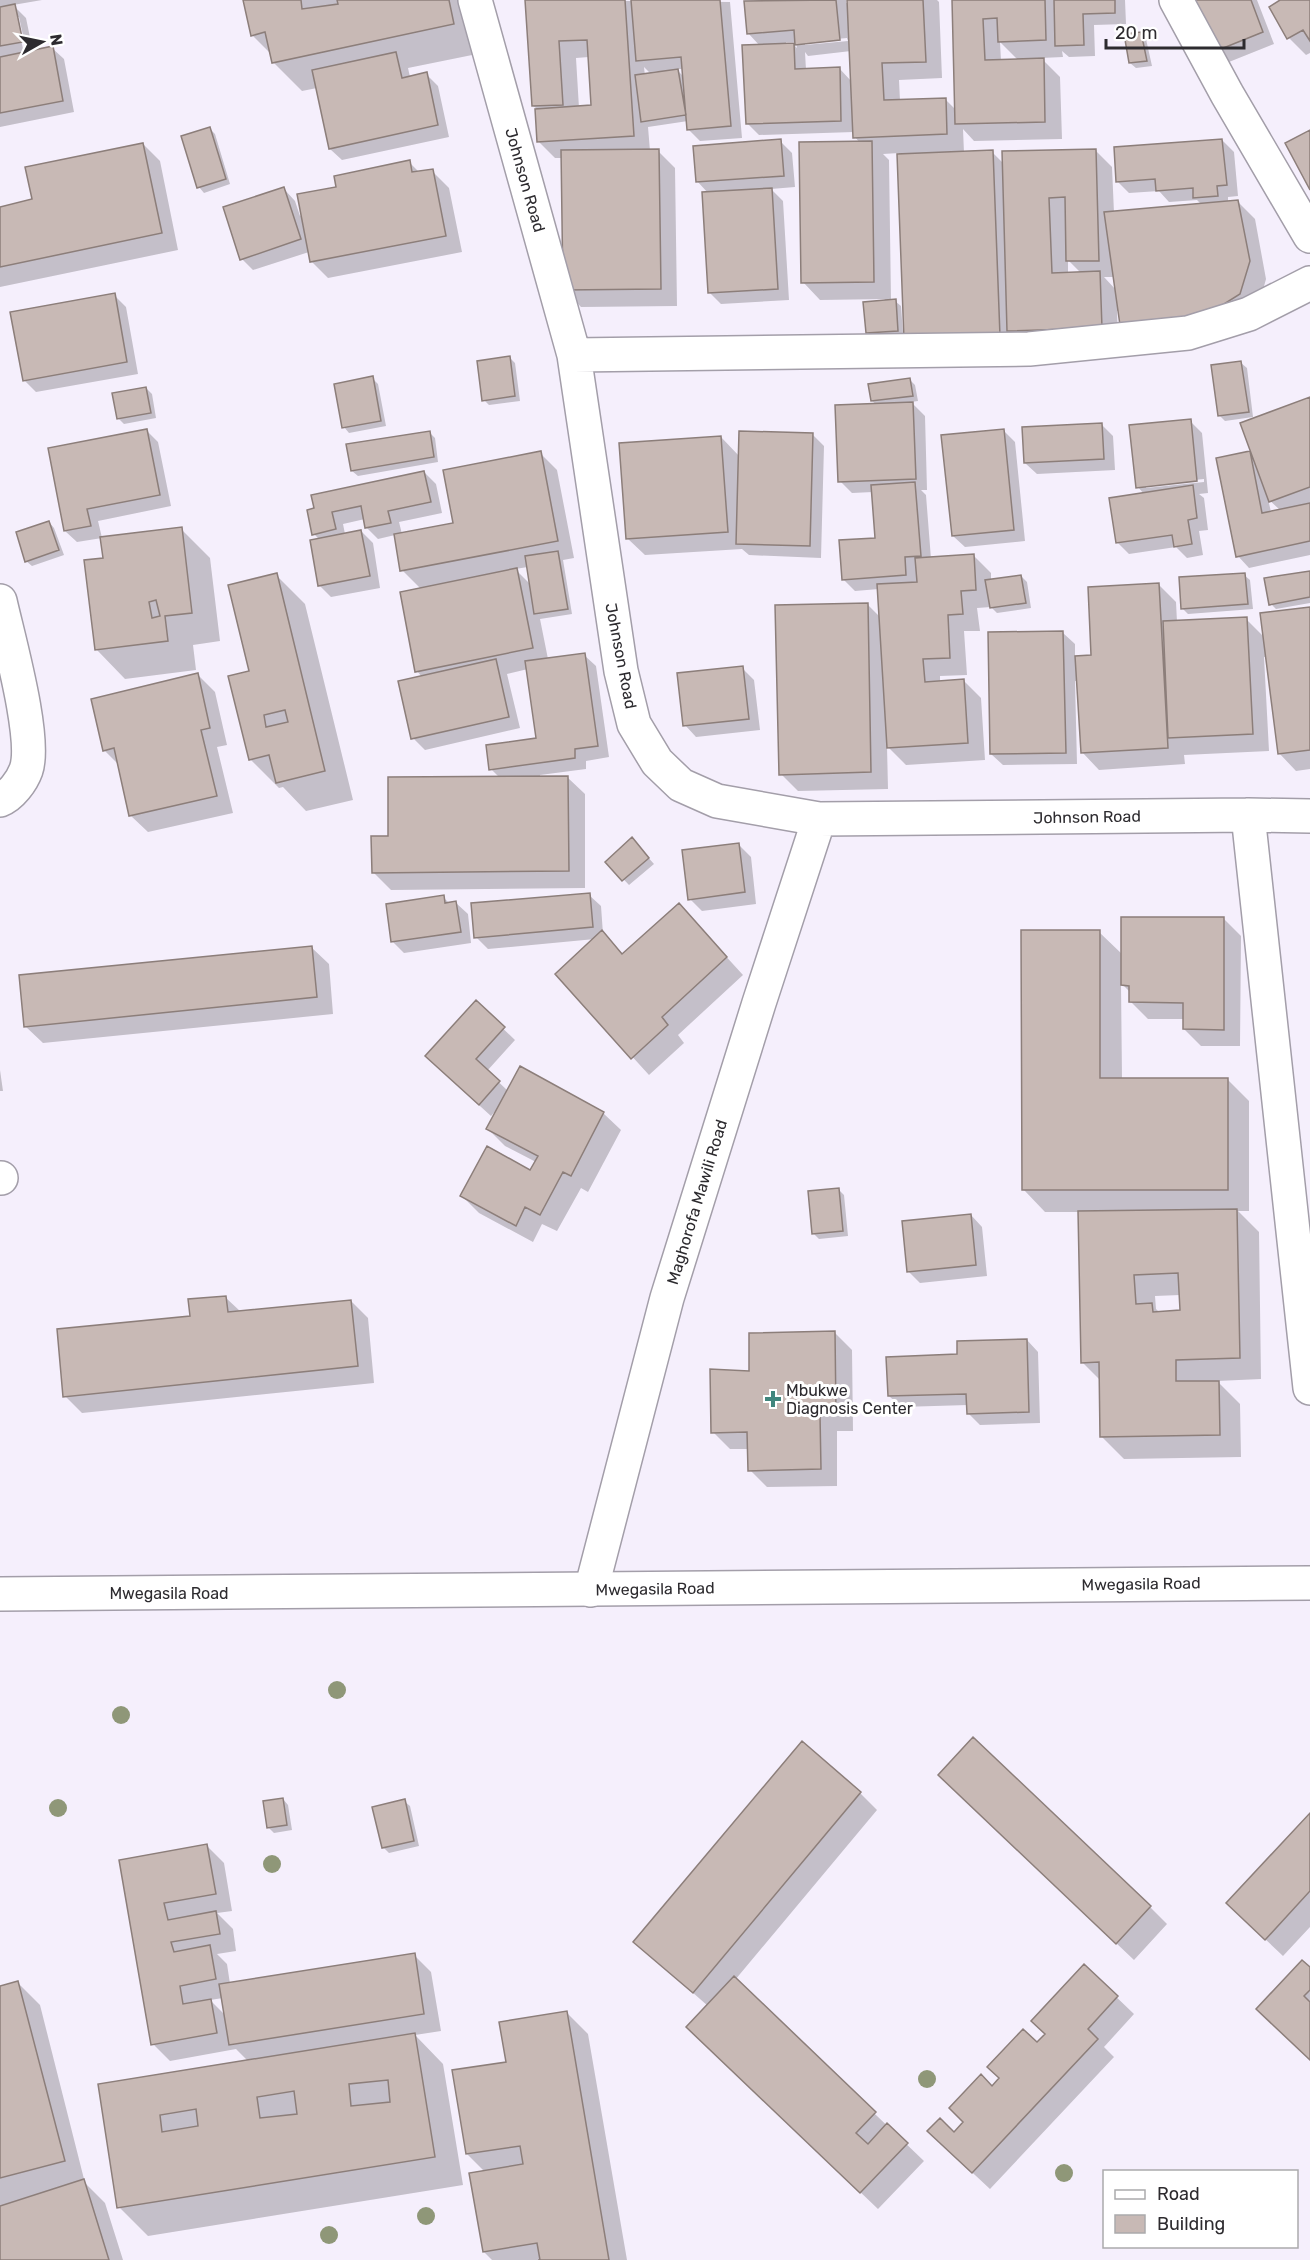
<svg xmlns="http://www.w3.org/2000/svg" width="1310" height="2260" viewBox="0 0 1310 2260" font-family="Rubik,sans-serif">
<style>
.shadow{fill:#0003;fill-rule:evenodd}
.building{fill:#c8b9b5;stroke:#8c7e7a;stroke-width:1.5;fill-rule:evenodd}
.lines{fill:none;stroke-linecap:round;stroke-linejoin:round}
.street-casing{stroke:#a39ea9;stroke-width:36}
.secondary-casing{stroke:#a39ea9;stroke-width:36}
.street{stroke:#fff;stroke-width:33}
.secondary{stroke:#fff;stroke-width:33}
.tree{fill:#8f9778}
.poi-dot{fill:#41867d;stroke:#fff;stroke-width:2}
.labels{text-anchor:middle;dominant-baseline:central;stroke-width:6;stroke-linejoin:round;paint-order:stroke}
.street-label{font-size:16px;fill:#2d2b2f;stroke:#fff}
.poi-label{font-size:16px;fill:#2d2b2f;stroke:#fff;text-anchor:start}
</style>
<rect width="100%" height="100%" fill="#f5effc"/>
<path class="shadow" d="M0 0H42L13 5 26 18 33 52 52 48 64 59 74 112 0 127ZM16 17H19L26 49H23Z
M245 0H471L482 53 408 68 410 77 426 74 438 86 449 137 342 160 330 149 317 88 302 91 273 62 272 55 252 35Z
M527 0 730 2 742 138 700 141 689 130 688 121 648 127 650 151H658L675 168 677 306 581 307 564 289 563 158H555L538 141 536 108 533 106ZM589 57 593 107 579 108 576 58ZM644 67 649 72 662 71V73L645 76ZM676 69H684V77Z
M762 0H846V3H849V0H937L939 2 942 78 899 80 900 101 945 99 957 111 953 0H1125L1126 24 1094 25 1095 56 1069 57 1062 51 1063 57 1041 58 1060 77 1062 139 974 141 963 129 964 153 992 152 1004 164 1095 150 1112 167 1114 213 1202 205 1197 200 1169 202 1159 191 1129 193 1118 182 1222 140 1234 152 1238 196 1228 197V202H1238L1255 219 1266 279 1257 312 1117 311 1118 345 873 338 867 332 885 299 820 300 803 282 860 143 855 137 854 132 759 135 747 123 760 46 748 33 745 2ZM847 38 848 41 805 45V42ZM786 42H796L797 48 794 45H786ZM1000 42 1019 61H1001ZM851 51 852 82 839 68 806 70 805 52 808 56ZM899 153 906 334H903L901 306 895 301H891L889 160 883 154ZM1068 260 1081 273 1068 274ZM1104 277H1115L1116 290Z
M1190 0H1257L1274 44 1219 66Z
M1283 0H1310V53L1306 55 1289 38 1271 7Z
M1140 33 1146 39 1152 66 1136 68 1130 63Z
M209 128 215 134 230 184 204 193 199 187Z
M780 141 792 153 795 187 771 189 783 201 789 300 721 304 709 292 708 193 697 181Z
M143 144 160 161 178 250 0 287V208L34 201Z
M409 162 420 173 432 171 449 188 462 252 328 278 311 261 309 252 253 270 242 259 284 189 295 201 300 216 338 188Z
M114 295 126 307 138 374 36 392 24 380Z
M510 358 515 363 520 401 489 405 484 400Z
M1241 363 1247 368 1253 417 1225 421 1219 415Z
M372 378 378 384 386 426 349 433 344 427Z
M910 380 915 385 918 401 911 402 925 416 927 490H921L926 495 931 559 974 556 991 573V581L1021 576 1027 582 1031 608 997 613 991 607 977 608 980 631H964L967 675 940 676V682L964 681 981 698 985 760 906 765 887 746 888 789 798 791 781 774 867 604 881 618 879 589 855 591 843 579 877 539 873 492 852 493 840 481 877 405 872 401Z
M146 388 152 394 156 418 124 424 118 418Z
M1310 398V555L1249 568 1238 556 1218 459 1252 452ZM1268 499 1280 510 1271 512Z
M1190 421 1202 433 1208 493 1199 494 1204 498 1208 530 1199 531 1203 555 1187 558 1176 547 1129 554 1117 542 1144 494 1138 487ZM1204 479V482L1146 488V485Z
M1101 424 1113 436 1115 470 1037 474 1025 463Z
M1003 430 1015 442 1025 541 965 547 953 536Z
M147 431 158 442 171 506 98 521 102 538 77 542 65 531 49 449Z
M429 432 435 438 438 462 358 476 352 471Z
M812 434 824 446 821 558 749 555 742 549 645 555 627 538 721 437 740 457Z
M540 453 557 470 574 558 563 560 572 614 540 619 548 659 584 655 596 666 609 757 586 761V769L540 775V777H567L585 794V888L391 890 373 872 390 837 500 778 491 769 538 739 528 669 507 674 520 728 425 750 413 738 422 677 417 671 421 589 402 570 395 535 378 539 366 527 365 519 343 524 345 534 361 531 373 543 380 588 331 597 319 585V539L314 534 309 511 424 472 436 484 442 513 399 522 402 534 454 524ZM528 567 531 585 515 569Z
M49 522 54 528 64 555 32 566 26 561Z
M181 529 210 558 220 641 193 645 196 670 125 679 97 650 104 559Z
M1310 572V603L1276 609 1271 604Z
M276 575 305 604 353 800 306 811 283 787 279 788 250 759 251 672Z
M1244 575 1250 580 1253 609 1188 614 1182 608Z
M1158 584 1176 602 1177 622 1246 619 1264 637 1310 608V769L1296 771 1279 753 1267 657H1264L1269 751 1184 755 1185 764 1099 770 1082 752 1078 681H1075L1077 764 1003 765 991 754 1063 633 1075 644V658L1093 657Z
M742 668 754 680 760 730 696 737 685 725Z
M198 675 215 692 227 745 217 747 233 813 148 832 130 815 119 765 104 750Z
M637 845 654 864 629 885 607 862Z
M739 845 751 857 756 904 702 911 690 899Z
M589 895 601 906 603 934 624 955 679 905 743 975 678 1035 684 1043 649 1075 557 974 595 939 488 949 476 937Z
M443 897 450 904 456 903 468 914 471 943 404 953 393 942Z
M1224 919 1241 936 1240 1046H1201L1184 1029V1019H1148L1131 1002V993L1121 983 1122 1079H1227L1249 1101V1211H1238L1259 1232 1261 1379 1217 1381 1240 1404 1241 1457 1124 1459 1102 1437 1100 1380 1082 1362 1079 1212H1045L1024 1190 1099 932 1123 955ZM1180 1295 1181 1311 1160 1313 1156 1309 1155 1296Z
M311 947 329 964 333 1014 43 1043 25 1026Z
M476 1003 515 1040 487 1071 508 1091 603 1113 621 1130 588 1192 581 1188 557 1231 542 1224 533 1242 479 1213 462 1196 531 1172 536 1162 505 1146 488 1129 497 1109 491 1116 438 1068Z
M0 1070 3 1091H0Z
M838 1189 844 1195 848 1236 819 1239 814 1234Z
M971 1215 982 1227 987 1276 920 1283 908 1271Z
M225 1297 241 1312 351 1301 368 1318 374 1383 82 1413 65 1396Z
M835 1333 852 1350 853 1431H837V1486L767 1487 750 1470 749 1449H730L713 1432 751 1372Z
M1027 1340 1038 1352 1040 1423 980 1425 968 1413V1405L901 1407 889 1396 959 1356Z
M957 1792 1150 1907 1167 1924 1134 1960Z
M860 1793 877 1810 735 1980 924 2161 878 2209 705 2044 708 2006 635 1942Z
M283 1799 288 1805 292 1830 274 1833 268 1827Z
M404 1801 410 1806 419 1846 389 1853 383 1847Z
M1310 1815V1927L1283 1956 1245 1920Z
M207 1846 224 1863 232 1911 217 1913 233 1929 236 1951 217 1954 227 1964 230 1984 414 1955 431 1972 441 2031 415 2035 443 2064 463 2185 148 2236 119 2207 99 2085 248 2061 236 2049 170 2061 153 2044 121 1861ZM223 1998 226 2016 210 2000Z
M1084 1966 1134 2014 1104 2047 1114 2057 990 2189 946 2148 954 2134 992 2088 1046 2035Z
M1310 1969V2059L1275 2026Z
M18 1983 40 2005 85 2183 105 2203 123 2260H0V1987Z
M566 2012 588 2034 627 2260H492L484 2252 485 2172 467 2154 507 2063Z"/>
<path class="building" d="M243 0H301L302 9 338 4 337 0H449L454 24 272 63 265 32 251 36Z
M525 0H625L634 136 537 142 535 109 591 105 587 40 559 41 563 105 532 106Z
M631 0H720L731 126 687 130 681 57 636 61Z
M836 0 840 40 795 45 794 30 747 34 744 1Z
M847 0H923L926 62 882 63 884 100 946 98 947 134 853 138Z
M952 0H1045L1046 40 998 42 997 18 983 19 985 60 1044 58 1045 122 955 124Z
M1054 0H1115V13L1083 14 1084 45 1055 46Z
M1186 0H1251L1263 32 1206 55Z
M1280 0H1310V41L1303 30 1287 39 1269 7Z
M15 4 23 42 0 46V7Z
M1141 32 1147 61 1129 63 1124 34Z
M794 43 795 69 840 67 841 121 746 124 742 45Z
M53 46 63 101 0 113V57Z
M396 52 402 78 427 72 438 125 329 149 312 70Z
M678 69 686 115 641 122 635 75Z
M210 127 226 179 197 188 181 136Z
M1310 130V190L1285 143Z
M781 139 784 176 696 182 693 146Z
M1222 139 1227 185 1217 186 1218 196 1193 198V188L1156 191 1155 179 1116 182 1114 147Z
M872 141 874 282 801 283 799 142Z
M143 143 162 233 0 267V207L32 199 25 167Z
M659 149 661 289 563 290 561 150Z
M1096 149 1099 261H1066L1065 197 1049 198 1052 273 1100 271 1102 328 1007 331 1002 151Z
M993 150 1000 336 904 340 897 154Z
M410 160 412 172 433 169 446 236 310 262 297 194 336 187 334 176Z
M284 187 301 239 240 260 223 207Z
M772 188 778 289 708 293 702 192Z
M1238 200 1250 261 1240 294 1197 321 1120 325 1104 212Z
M115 293 127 362 23 381 10 312Z
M896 299 898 331 866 333 863 302Z
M510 356 515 396 482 401 477 361Z
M1241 361 1249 412 1218 416 1211 365Z
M373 376 381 421 342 428 334 384Z
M910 378 913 396 871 401 868 384Z
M146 387 151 413 117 419 112 393Z
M1310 397V487L1269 502 1240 423Z
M913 402 916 479 838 482 835 405Z
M1191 419 1197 481 1136 488 1129 425Z
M1102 423 1104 459 1024 463 1022 427Z
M147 429 160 495 87 509 91 526 64 531 48 448Z
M1004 429 1014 530 952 536 941 435Z
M430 431 434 457 351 471 346 444Z
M739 431 813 433 810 546 736 544Z
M721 436 728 532 626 539 619 443Z
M541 451 558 541 400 571 394 534 453 523 443 470Z
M1250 451 1262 513 1310 503V541L1236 557 1216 458Z
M424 471 431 502 388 511 391 523 365 528 361 506 332 512 336 529 312 535 307 510 314 508 311 495Z
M915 482 921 556 905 557 906 575 842 580 839 540 875 538 871 485Z
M1193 485 1197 518 1188 520 1192 544 1174 547 1172 535 1116 543 1109 498Z
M49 521 59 550 25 562 16 532Z
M182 527 192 613 165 616 168 641 95 650 84 560 103 558 100 537ZM156 600 160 616 152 618 149 602Z
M361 530 370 576 318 586 310 540Z
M558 551 568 609 534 614 525 556Z
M974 554 976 590 961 591 963 614 948 615 950 658 923 659 925 682 964 679 968 743 887 748 877 584 917 582 915 558Z
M517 568 533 648 415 672 400 592Z
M1310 571V597L1269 605 1264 578Z
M277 573 325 771 276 783 269 755 249 760 228 676 249 671 228 585ZM285 710 288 722 266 727 264 715Z
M1245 573 1248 604 1181 609 1179 577Z
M1021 575 1026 603 990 608 985 580Z
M1159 583 1168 748 1081 753 1075 656 1091 655 1088 587Z
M868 603 871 772 779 775 775 605Z
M1310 607V750L1278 754 1260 613Z
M1247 617 1253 734 1168 738 1163 621Z
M1063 631 1066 753 990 754 988 632Z
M585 653 598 746 575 749V758L489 770 486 745 536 738 525 661Z
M496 659 509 717 411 739 398 681Z
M743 666 749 719 683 726 677 673Z
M198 673 210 728 201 730 217 796 129 816 114 748 103 751 91 699Z
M568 776 569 871 372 873 371 836H388V777Z
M632 837 649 858 622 881 605 862Z
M739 843 745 892 688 900 682 850Z
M590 893 593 927 474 938 471 903Z
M444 895 445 903 456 901 461 932 391 942 386 904Z
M679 903 727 957 662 1017 668 1025 631 1059 555 974 602 930 622 954Z
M1121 917H1224V1030L1183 1029V1003L1129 1002V986L1121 985Z
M1021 930H1100V1078H1228V1190H1022Z
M312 946 317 997 24 1027 19 975Z
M476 1000 505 1027 476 1059 500 1081 479 1105 425 1056Z
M520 1066 604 1112 571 1176 563 1172 540 1215 525 1207 516 1226 460 1196 487 1146 530 1170 538 1156 486 1129Z
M839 1188 843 1231 812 1234 808 1191Z
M1237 1209 1240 1358 1176 1360V1381H1219L1220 1435 1100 1437 1099 1362 1081 1363 1078 1211ZM1178 1273 1180 1310 1153 1312 1152 1303 1136 1304 1134 1275Z
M971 1214 976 1265 907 1272 902 1221Z
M226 1296 228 1312 351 1300 358 1366 63 1397 57 1329 190 1316 188 1299Z
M835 1331 836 1414 820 1415 821 1469 748 1471 747 1432 711 1433 710 1369 749 1371V1333Z
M1027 1339 1029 1412 967 1414 966 1394 888 1396 886 1357 957 1354V1341Z
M973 1737 1151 1906 1116 1944 938 1775Z
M802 1741 861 1792 693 1993 633 1942Z
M283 1798 287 1825 267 1828 263 1801Z
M405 1799 414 1841 382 1848 372 1807Z
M1310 1813V1891L1265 1940 1226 1903Z
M207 1844 216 1894 164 1903 168 1920 216 1911 220 1934 171 1942 174 1952 210 1945 216 1979 180 1986 183 2004 211 1999 217 2033 151 2045 119 1860Z
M415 1953 424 2014 229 2045 219 1984Z
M1302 1960 1310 1967V1990L1304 1996 1310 2002V2060L1256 2009Z
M1084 1964 1118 1996 1088 2029 1098 2039 972 2173 927 2131 940 2118 954 2132 963 2122 949 2108 981 2074 992 2086 999 2078 987 2067 1023 2029 1037 2042 1045 2034 1031 2021Z
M734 1976 876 2112 856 2133 868 2144 887 2123 908 2143 860 2193 686 2027Z
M18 1981 65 2161 0 2178V1986Z
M567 2011 609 2260H538H540L537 2243 483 2252 469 2173 523 2164 520 2146 466 2154 452 2070 506 2062 499 2022Z
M415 2033 435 2157 117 2208 98 2084ZM388 2080 390 2102 351 2106 349 2084ZM294 2091 297 2114 260 2118 257 2097ZM196 2109 198 2126 162 2132 160 2115Z
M84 2179 109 2260H0V2206Z"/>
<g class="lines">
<g class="street-casing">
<path id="street" d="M475 0 574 355 621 671 634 724 657 762 681 785 717 801 819 819 1248 815 1310 816
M1176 0 1227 94 1310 236
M574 355 1029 349 1188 333 1249 314 1310 283
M0 601C8 637 37 739 26 770 22 781 11 796 0 800
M1248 815 1310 1388
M0 1178H1
M591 1590 667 1298 759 1003 819 819"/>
</g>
<g class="secondary-casing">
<path id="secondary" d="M0 1594 1310 1583"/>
</g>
<use href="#street" class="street"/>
<use href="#secondary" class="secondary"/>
</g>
<g class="tree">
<circle cx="337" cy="1690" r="9"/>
<circle cx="121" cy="1715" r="9"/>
<circle cx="58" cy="1808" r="9"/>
<circle cx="272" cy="1864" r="9"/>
<circle cx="927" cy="2079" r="9"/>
<circle cx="1064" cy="2173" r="9"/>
<circle cx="426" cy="2216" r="9"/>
<circle cx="329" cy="2235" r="9"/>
</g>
<path class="poi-dot" d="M770 1390h6v6h6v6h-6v6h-6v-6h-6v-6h6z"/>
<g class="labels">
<g class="street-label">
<text transform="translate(525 180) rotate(74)">Johnson Road</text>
<text transform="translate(621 656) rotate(79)">Johnson Road</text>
<text transform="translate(1087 817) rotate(-1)">Johnson Road</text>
<text transform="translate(697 1202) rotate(-73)">Maghorofa Mawili Road</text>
<text transform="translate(1141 1584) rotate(-1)">Mwegasila Road</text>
<text transform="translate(655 1589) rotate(-1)">Mwegasila Road</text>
<text x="169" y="1593">Mwegasila Road</text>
</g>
<g class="poi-label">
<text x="786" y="1390">Mbukwe<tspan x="786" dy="18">Diagnosis Center</tspan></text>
</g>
</g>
<rect x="1103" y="2170" width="195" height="78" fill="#ffffff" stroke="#abaaac" stroke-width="1.5"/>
<rect x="1115" y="2190" width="30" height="9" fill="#ffffff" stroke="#abaaac" stroke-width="1.5"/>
<text x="1157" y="2200" font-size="18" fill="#2d2b2f">Road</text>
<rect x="1115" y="2215" width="30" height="18" fill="#c8b9b5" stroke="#abaaac" stroke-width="1.5"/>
<text x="1157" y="2230" font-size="18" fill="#2d2b2f">Building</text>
<g transform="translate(42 42) rotate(81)" stroke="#ffffff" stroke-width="4.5" paint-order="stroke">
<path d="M0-4.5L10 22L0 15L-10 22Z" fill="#2d2b2f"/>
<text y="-9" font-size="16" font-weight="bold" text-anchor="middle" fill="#2d2b2f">N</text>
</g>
<path d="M1106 39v9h138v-9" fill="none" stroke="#2d2b2f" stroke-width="3"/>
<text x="1115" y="39" font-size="18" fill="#2d2b2f" stroke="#ffffff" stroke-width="4.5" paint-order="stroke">20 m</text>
</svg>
